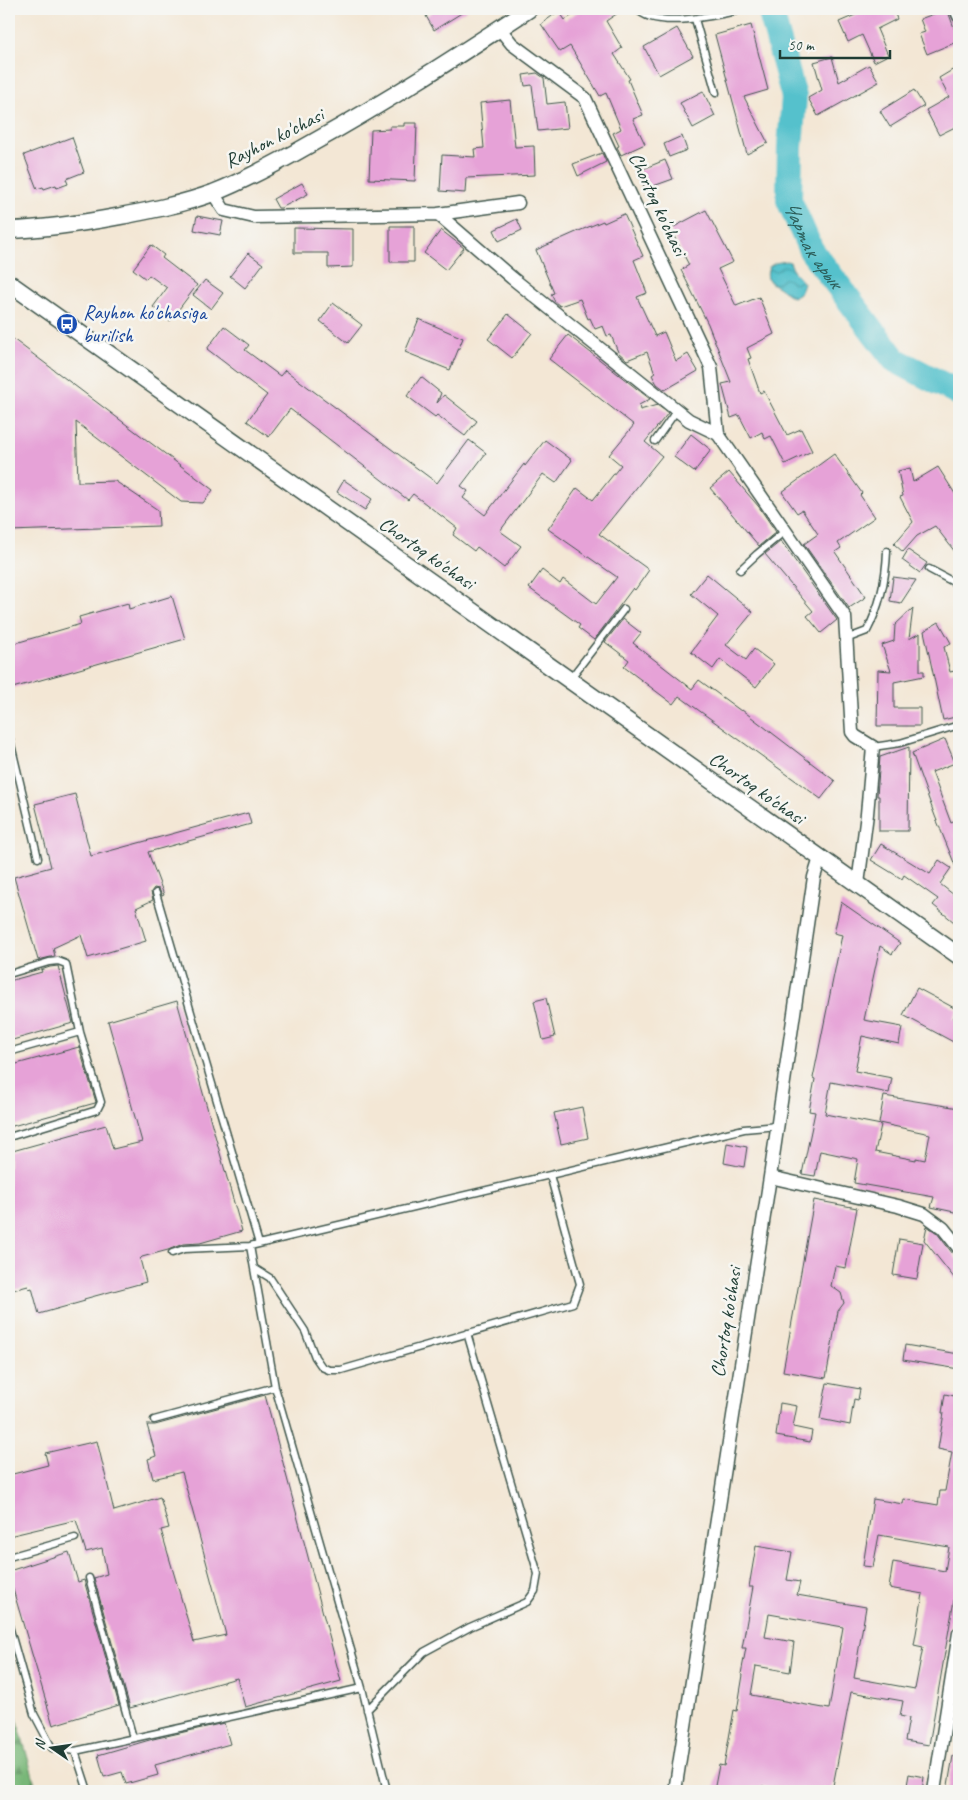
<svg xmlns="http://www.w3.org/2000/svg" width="968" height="1800" viewBox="0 0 968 1800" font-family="Caveat,sans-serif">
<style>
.forest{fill:url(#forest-firs);stroke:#4c7a56}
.water{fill:url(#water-waves);stroke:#3a7f80}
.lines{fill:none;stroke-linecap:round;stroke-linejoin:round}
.river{stroke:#54c1cc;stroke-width:26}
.building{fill:#e6a2d7;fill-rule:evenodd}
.service-casing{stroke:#3f564c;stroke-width:9}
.minor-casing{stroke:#3f564c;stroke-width:15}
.tertiary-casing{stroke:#3f564c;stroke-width:19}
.service{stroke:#fff;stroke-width:6}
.minor{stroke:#fff;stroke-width:12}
.tertiary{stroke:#fff;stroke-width:16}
.labels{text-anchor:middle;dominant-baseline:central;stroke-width:5;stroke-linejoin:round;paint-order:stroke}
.street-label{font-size:20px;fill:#1f3d34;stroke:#f6f6f2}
.transit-label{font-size:20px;fill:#164399;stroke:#f6f6f2;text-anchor:start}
.water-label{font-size:21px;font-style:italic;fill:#2c5e5a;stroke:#f6f6f2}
</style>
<defs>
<pattern id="forest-firs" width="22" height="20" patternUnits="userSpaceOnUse" patternTransform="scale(1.25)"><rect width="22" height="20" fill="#78b778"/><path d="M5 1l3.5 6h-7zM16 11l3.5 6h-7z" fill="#629663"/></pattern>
<pattern id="water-waves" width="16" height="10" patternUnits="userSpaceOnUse" patternTransform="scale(1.25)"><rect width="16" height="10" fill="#54c1cc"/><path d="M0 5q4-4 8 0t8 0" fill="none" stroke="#459ea6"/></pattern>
</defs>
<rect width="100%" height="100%" fill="#f6f6f2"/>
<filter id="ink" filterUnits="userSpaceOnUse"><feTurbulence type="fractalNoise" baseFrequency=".02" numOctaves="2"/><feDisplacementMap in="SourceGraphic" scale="10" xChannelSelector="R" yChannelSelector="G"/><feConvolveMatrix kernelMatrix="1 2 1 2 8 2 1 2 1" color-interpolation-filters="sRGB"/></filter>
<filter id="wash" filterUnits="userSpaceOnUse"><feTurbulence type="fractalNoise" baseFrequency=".0096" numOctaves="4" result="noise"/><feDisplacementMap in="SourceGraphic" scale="20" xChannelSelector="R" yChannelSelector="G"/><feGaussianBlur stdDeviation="1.12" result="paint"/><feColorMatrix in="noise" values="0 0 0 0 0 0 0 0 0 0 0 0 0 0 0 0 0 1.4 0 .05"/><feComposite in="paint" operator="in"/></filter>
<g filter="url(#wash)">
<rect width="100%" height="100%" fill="#f3e7d5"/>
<path class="forest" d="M9 1690 37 1791H9Z"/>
<path class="water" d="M786 261 790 262 794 272 804 283C802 291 800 296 792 297 787 294 783 290 778 287 768 282 765 278 769 267L775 263Z"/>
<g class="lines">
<path class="river" id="s1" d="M770 9 794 97 790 147 789 200 811 250 895 360 959 393"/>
</g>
<g id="blocks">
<path class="building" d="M437 9H468L434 30 426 16Z
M582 9H624L606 21 622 48 614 54 630 79 628 80 643 115 633 119 645 144 621 155 617 147 619 146 613 133 621 129 606 93 600 96 570 46 560 52 541 24 559 11 565 20Z
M869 9H893L897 19 877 29 888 55 874 62 862 35 848 42 839 22Z
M947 9 959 41 927 54 919 34 925 32 920 19Z
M751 25 768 90 744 97 768 143 747 154 715 35Z
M677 28 693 56 659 75 644 47Z
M832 57 839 82 869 65 879 82 818 116 808 98 822 90 814 62Z
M959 66V125L939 135 926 110 949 97 939 78Z
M537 73 544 78 547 104 565 102 568 128 538 131 532 85 525 86 523 75Z
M914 90 924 106 890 127 880 111Z
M703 91 715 116 693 128 680 103Z
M510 100 515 147 534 146 535 175 466 178 465 193 440 191 442 155 475 157 474 149 484 148 480 103Z
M404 123H417L415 181 369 179 371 130 390 129V126H404Z
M682 136 687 150 669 157 664 144Z
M72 137 84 172 66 179 68 184 57 188 56 185 44 189 43 187 37 189 24 155Z
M602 153 606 162 578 176 573 164Z
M665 160 673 179 645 189 638 171Z
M302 183 308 194 281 208H278L273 199Z
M706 210 733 262 718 269 736 306 759 297 774 334 747 348 751 358 748 359 760 393 764 391 787 435 801 429 812 451 785 464 771 436 765 439 762 432 751 438 739 415 731 418 722 384 731 382 708 324 681 270 689 265 670 229Z
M624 214 643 256 634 260 647 293 637 297 655 336 664 332 676 361 688 354 698 371 665 390 657 384 652 375 655 373 647 352 627 360 618 352 611 335 607 336 603 326 595 329 590 318 588 319 580 299 560 306 555 302 551 294 554 293 536 250 574 233 603 221 604 223Z
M197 216 223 221 220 235 194 230Z
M517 219 522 230 499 241 494 230Z
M390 226H414V262H390Z
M294 228 353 229V267L328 268V253H294Z
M441 230 464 248 446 270 424 253Z
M151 245 164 255 162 258 197 285 170 321 153 307 167 288 149 275 146 279 133 269Z
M248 253 263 264 245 288 230 276Z
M205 280 223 293 211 309 193 295Z
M333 303 362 325 348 343 320 321Z
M508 314 532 333 512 358 488 339Z
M419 319 463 338 450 370 405 352Z
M224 326 249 345 245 350 280 376 285 370 437 483 469 440 486 453 461 486 468 491 463 498 485 515 524 464 525 466 545 440 572 460 556 483 543 474 500 531 521 546 504 568 477 547 474 551 453 535 457 528 413 494 408 500 290 409 269 437 247 421 267 395 207 349Z
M568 335 650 399 639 405 640 410 657 405 668 413 645 442 662 456 599 534 649 570 635 590 633 588 594 640 578 628 580 625 529 588 542 570 560 584 563 579 596 604 617 577 548 529 577 488 593 500 621 465 609 455 634 425 549 359Z
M9 336 213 490 203 503 181 502 76 422 78 482 115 481 158 510 159 526 9 531Z
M421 377 441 393 437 403 444 395 477 421 465 436 437 415 435 417 407 396Z
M691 434 711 450 694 472 674 457Z
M834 454 862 493 860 495 875 517 838 543 841 548 835 552 866 597 849 608 804 544 818 534 802 510 797 513 782 492Z
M938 467 959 500V557L935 526 917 536 903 552 894 544 913 522 900 497 903 496 898 471 910 468 913 482Z
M729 472 759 507 776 532 759 546 710 488Z
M344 480 372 499 365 510 337 492Z
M781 541 837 620 821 633 807 616 813 611 765 554Z
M908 550 927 563 920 573 902 560Z
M707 574 753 612 726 645 746 660 754 649 774 664 756 687 720 659 713 669 691 652 718 616 691 594Z
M893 577 916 580 901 603 890 601Z
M172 596 185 639 9 689V645L81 624 79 617 128 603 129 609Z
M913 608 909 639 920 633V671H924V676L894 682V708H920V726H877L878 670 891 671 882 645 894 641 895 625Z
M623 619 641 633 633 643 692 689 699 680 741 711 742 710 835 781 821 799 679 696 673 704 624 667 629 660 605 642Z
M939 622 951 643 944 647 950 672 959 670V716L943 720 924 631Z
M945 739 955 763 932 772 951 823 959 819V832L955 834 959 844V875L935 816 912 753Z
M909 747 908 831H879V796H877L880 757Z
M75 794 91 856 248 813 251 824 148 852 164 895 162 896 159 889 154 888 151 892 153 900 136 908 146 941 88 958 81 935 53 948 55 956 38 960 14 877 51 867 35 804Z
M881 844 930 874 939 860 951 868 940 884 959 899V926L933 905 938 899 904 875 902 879 871 860Z
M841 902 900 943 892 954 880 946 864 1020 902 1027 899 1044 862 1036 855 1071 892 1078 889 1093 831 1082 825 1114 881 1125 875 1152 916 1160V1158L925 1160 930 1134 879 1123 884 1096 959 1108V1213L931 1207 934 1197 854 1183 858 1159 820 1151 815 1176 802 1174 815 1112 809 1111 815 1079 813 1078 842 935 834 933Z
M58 966 73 1023 9 1041V981L42 972 41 970 50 967Z
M917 988 958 1010 953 1019 959 1021V1045L903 1015Z
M546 998 555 1037 543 1040 534 1001Z
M177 1001 242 1231 200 1243 183 1244 168 1250 142 1257 140 1259 146 1282 84 1299 85 1301 39 1314 32 1288 29 1289 28 1286 9 1291V1152L106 1125 113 1149 142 1142 108 1021Z
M79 1047 96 1102 95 1103 9 1127V1066Z
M582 1107 588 1138 561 1144 554 1113Z
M727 1143 747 1147 744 1167 724 1163Z
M814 1200 857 1208 846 1268 835 1266 831 1286 841 1293 844 1303 838 1311 826 1378 783 1371Z
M927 1226 937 1233 959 1262V1284L924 1240Z
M899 1239 923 1243 917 1279 893 1275Z
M905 1345 959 1354V1369L903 1360Z
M827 1383 860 1389 858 1400 854 1399 850 1425 820 1419Z
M945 1394 959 1397V1571L929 1745 905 1741 909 1718 900 1716 903 1701 851 1692 832 1791H792L762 1786 761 1791H714L719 1765 724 1766 734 1710 737 1711 743 1675 741 1674 746 1648H742L753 1587H749L756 1546 792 1552 787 1580 800 1582 797 1595 866 1607 854 1678 915 1689 923 1647 914 1645 923 1594 889 1588 893 1562 945 1571 949 1547 879 1535 873 1567 863 1566 873 1499 903 1504 904 1499 938 1505 940 1491H945L952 1452 938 1449 944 1413H942ZM769 1614 843 1627 829 1709 751 1695 756 1666 790 1672 794 1642 765 1637Z
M265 1395 341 1681 245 1707 237 1678 130 1708 94 1578 107 1574 102 1548 86 1552 76 1520 9 1536V1475L48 1465 45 1453 97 1441 114 1511 160 1497 169 1528 161 1530 194 1642 226 1635 182 1472 153 1479 148 1459 156 1456 147 1425H155Z
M780 1403 797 1406 793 1427 812 1431 810 1442 776 1436Z
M69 1552 78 1582 84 1580 119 1705 53 1725 9 1576V1571Z
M224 1723 230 1744 155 1765 158 1775 126 1784 122 1772 104 1777 98 1755 153 1739Z
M953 1756H959V1791H947Z
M909 1774 924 1777 922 1791H906Z"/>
</g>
</g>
<g filter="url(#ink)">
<use href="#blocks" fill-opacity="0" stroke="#3f564c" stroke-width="1"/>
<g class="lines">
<g class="service-casing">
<path id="service" d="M637 9C656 30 716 15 741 10
M695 19 716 93
M655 441 677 410
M929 569 959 585
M740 570 757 554 785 531
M846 639 867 631C880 606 886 580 887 551
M570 679 624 609
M9 736 38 858
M873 747 900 743 959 725
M156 893 259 1244
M9 974 49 962 58 961 66 964 80 1032 101 1102 97 1110 9 1137
M9 1052 80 1032
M250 1246 275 1387 362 1688 387 1791
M172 1253 184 1249 250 1246 744 1129 778 1126
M254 1268 270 1278 305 1331 315 1357 322 1367 329 1370H341L573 1303 580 1284 550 1175
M154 1420 275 1387
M9 1557 75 1538
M89 1578 133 1738
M9 1626 34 1714 52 1748 75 1751
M367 1710 424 1652 470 1627 527 1602 535 1591 538 1574 467 1333
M88 1791 75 1751 362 1688"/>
</g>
<g class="minor-casing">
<path id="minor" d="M956 9 959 16
M499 28 512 44 585 98 711 367 718 434
M213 193 224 210 254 217 438 214 512 278 689 420 718 434 845 617 852 732 855 736 873 747 867 814 858 884
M438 214 518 203
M770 1177 898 1206 924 1214 943 1228 959 1248
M675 1791 770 1177 814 877 820 858
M934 1791 959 1633"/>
</g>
<g class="tertiary-casing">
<path id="tertiary" d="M9 230C46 229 84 223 121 216 152 210 183 204 213 193 248 179 281 161 314 142 388 101 459 55 529 9
M9 283 959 956"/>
</g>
<use href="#service" class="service"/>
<use href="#minor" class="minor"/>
<use href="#tertiary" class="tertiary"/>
</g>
</g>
<defs>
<g id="bus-disc" transform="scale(1.125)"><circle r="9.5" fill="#1a4fb4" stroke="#f6f6f2"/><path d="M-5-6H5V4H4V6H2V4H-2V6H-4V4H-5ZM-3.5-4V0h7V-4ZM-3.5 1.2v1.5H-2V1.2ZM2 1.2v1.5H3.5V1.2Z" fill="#fff"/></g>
</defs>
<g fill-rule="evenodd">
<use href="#bus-disc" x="67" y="324"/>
</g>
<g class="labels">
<g class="street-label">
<text transform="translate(274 138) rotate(-27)">Rayhon ko'chasi</text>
<text transform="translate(658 204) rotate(65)">Chortoq ko'chasi</text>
<text transform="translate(427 553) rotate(35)">Chortoq ko'chasi</text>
<text transform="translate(757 788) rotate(35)">Chortoq ko'chasi</text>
<text transform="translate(726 1322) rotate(-81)">Chortoq ko'chasi</text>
</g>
<g class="transit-label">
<text x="83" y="312">Rayhon ko'chasiga<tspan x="83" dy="23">burilish</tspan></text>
</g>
<g class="water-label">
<text stroke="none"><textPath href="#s1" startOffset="245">Чартак арык</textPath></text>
</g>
</g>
<rect width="968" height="1800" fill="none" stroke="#f6f6f2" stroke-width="30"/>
<g transform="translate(52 1748) rotate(283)" stroke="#f6f6f2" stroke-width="4" paint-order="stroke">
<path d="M0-4L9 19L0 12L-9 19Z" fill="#1f3d34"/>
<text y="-8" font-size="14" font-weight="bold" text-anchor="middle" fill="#1f3d34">N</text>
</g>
<path d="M780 50v8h110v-8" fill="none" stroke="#1f3d34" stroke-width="2.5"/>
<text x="788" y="50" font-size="15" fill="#1f3d34" stroke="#f6f6f2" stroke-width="4" paint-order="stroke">50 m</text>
</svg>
